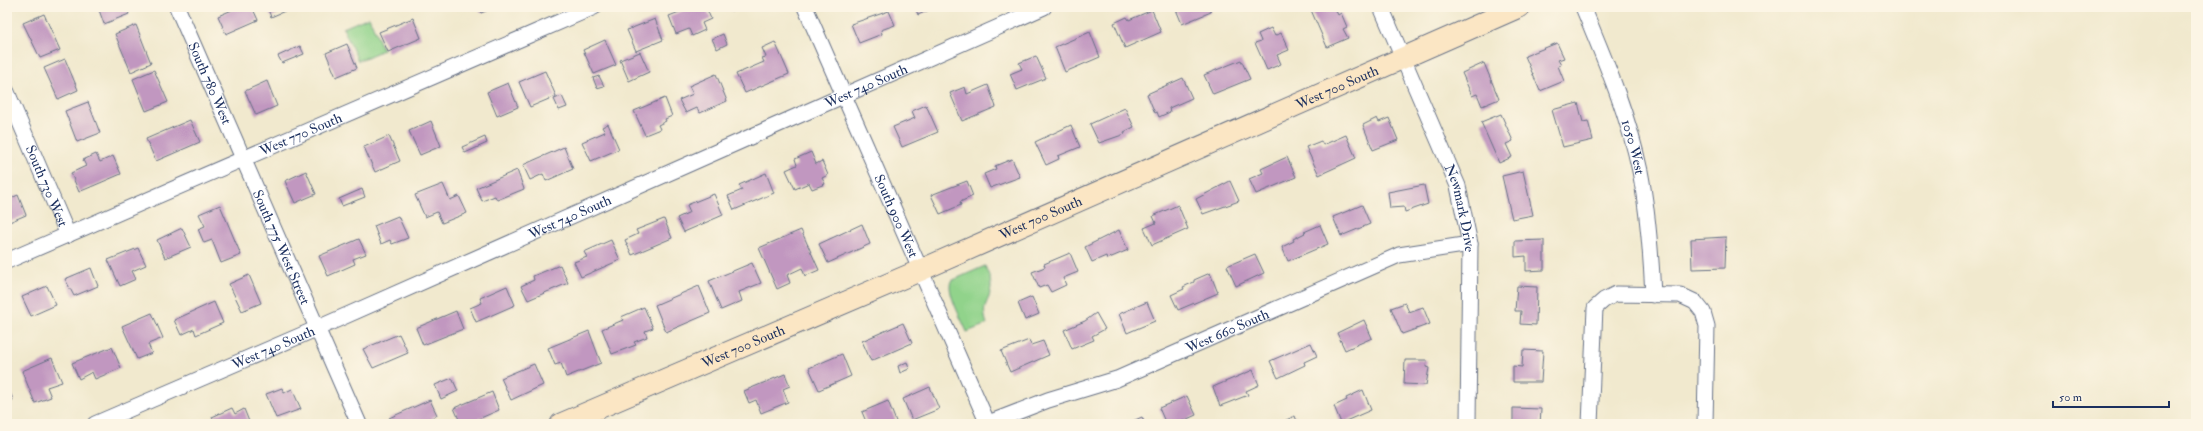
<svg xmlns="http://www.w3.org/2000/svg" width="2203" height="431" viewBox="0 0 2203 431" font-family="'IM FELL Double Pica',serif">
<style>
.green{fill:#91d38b;stroke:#568174}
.building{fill:#c197c0}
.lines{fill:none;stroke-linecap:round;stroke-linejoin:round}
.street-casing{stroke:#667085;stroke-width:17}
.secondary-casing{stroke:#667085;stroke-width:23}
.street{stroke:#fff;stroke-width:15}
.secondary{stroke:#fbe6c4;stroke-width:21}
.labels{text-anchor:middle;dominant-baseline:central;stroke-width:3.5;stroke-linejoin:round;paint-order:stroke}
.street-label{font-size:14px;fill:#1b2f5e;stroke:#fcf5e5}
</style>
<rect width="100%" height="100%" fill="#fcf5e5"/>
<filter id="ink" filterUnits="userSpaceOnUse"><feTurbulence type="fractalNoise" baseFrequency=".025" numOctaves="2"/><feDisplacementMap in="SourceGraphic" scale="8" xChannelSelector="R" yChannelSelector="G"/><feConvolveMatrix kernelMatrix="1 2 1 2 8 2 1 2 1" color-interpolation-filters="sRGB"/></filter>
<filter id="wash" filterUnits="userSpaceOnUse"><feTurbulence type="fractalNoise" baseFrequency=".012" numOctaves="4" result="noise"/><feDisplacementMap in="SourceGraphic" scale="16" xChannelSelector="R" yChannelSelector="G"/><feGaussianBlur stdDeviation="0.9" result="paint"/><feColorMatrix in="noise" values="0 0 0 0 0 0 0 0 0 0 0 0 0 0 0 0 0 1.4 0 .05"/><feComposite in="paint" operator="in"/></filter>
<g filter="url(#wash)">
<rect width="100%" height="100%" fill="#f1e9ce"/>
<path class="green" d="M369 17 383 50 358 61 343 28Z
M985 266C988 273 991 279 991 287 990 304 980 303 987 324L967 332C962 320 946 292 951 281Z"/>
<g id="blocks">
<path class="building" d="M98 7H126L129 14 104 24Z
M239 7H252L258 20 226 34 218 16Z
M267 7H294L271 17Z
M478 7H496L481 13Z
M692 7H706L711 19 702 23 705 30 692 36 689 29 676 34 669 16Z
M730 7H739L731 11Z
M915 7H936L918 15Z
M1175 7H1209L1211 12 1182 24Z
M1319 7H1334L1338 15 1341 13 1347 27 1343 29 1348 38 1327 47 1311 10Z
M1152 10 1161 32 1125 48 1114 23 1127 17 1129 20Z
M889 11 895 25 881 30 882 34 859 43 851 24Z
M44 14 60 50 40 58 23 23Z
M413 18 421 38 388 52 379 32Z
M655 19 663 40 636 51 627 30Z
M136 25 151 63 131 72 115 34Z
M1271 28 1275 36 1281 33 1289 50 1277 55 1281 64 1267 70 1255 43 1261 41 1258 34Z
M1090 32 1100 57 1065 72 1055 47Z
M723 34 727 44 717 49 712 39Z
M605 40 616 65 594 74 583 50Z
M775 42 789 74 745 93 736 74 764 62 762 58 766 57 762 48Z
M1557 43 1564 58 1558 60 1561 65 1558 66 1564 81 1540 91 1525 56Z
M347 44 357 68 336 77 326 53Z
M300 46 304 54 282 63 278 56Z
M640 52 649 72 629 81 620 60Z
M1036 56 1046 78 1017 90 1010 74 1022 69 1019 63Z
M65 59 78 90 58 99 44 68Z
M1241 60 1250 79 1213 94 1204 75Z
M1484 63 1499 99 1482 106 1477 94 1472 96 1462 73Z
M154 70 168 102 146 111 133 79Z
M545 71 556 96 530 107 519 82Z
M716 74 727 101 700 113 697 108 686 113 679 100 693 94 689 86Z
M599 76 604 86 597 88 593 78Z
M1183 78 1192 98 1169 108 1170 112 1159 117 1157 112 1155 113 1147 94Z
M267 81 277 106 256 115 245 91Z
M508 83 518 107 497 116 487 92Z
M988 85 996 107 962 121 950 93 965 87 967 94Z
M562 96 567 107 559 110 554 99Z
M665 98 672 116 665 119 666 121 658 125 660 129 645 135 634 111Z
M88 102 100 133 77 142 65 111Z
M1578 103 1583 122 1588 121 1593 140 1563 147 1552 110Z
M926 105 938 132 902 147 893 127 915 118 912 111Z
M1125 108 1134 127 1124 132 1125 134 1099 143 1090 124Z
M1501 114 1513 141 1506 144 1512 157 1499 163 1481 122Z
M1377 118 1379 122 1389 118 1398 140 1373 150 1363 125Z
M190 120 200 142 156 161 146 139Z
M431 121 441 146 420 155 409 131Z
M608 124 619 149 591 161 582 142 605 132 602 127Z
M1071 125 1080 147 1058 156 1059 159 1046 165 1035 142Z
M1346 135 1356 158 1319 175 1306 147 1321 141 1323 145Z
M389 136 400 161 375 172 364 147Z
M485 137 487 143 465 153 462 147Z
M564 147 573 169 546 181 543 174 530 180 523 165Z
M811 152 816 164 822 161 828 175 822 178 825 184 812 189 809 183 795 189 786 170 797 165 795 159Z
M96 154 100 162 113 156 121 174 79 192 71 173 86 166 83 160Z
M1287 157 1296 177 1256 194 1249 179 1263 173 1261 169Z
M1012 159 1020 177 990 188 984 174 996 169 995 166Z
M517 170 524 189 497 200 495 196 482 201 476 188Z
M306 171 316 194 295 203 285 181Z
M1523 171 1533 215 1512 219 1502 176Z
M766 173 774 193 734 210 728 196 742 190 739 185Z
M967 181 973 196 960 202 961 205 940 214 931 195Z
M1230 181 1239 201 1203 214 1196 199Z
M443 184 450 200 459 196 467 213 442 223 437 212 425 217 415 195Z
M1424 185 1428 204 1405 212 1404 207 1390 208 1388 192Z
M362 189 365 197 342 206 339 199Z
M714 194 723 215 684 232 677 218 690 212 687 205Z
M18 195 26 215 7 223V200Z
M220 205 241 255 221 263 212 240 204 243 198 229 205 226 199 214Z
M1178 205 1188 229 1152 245 1144 228 1156 223 1153 216Z
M1362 205 1370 224 1341 236 1333 217Z
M398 216 408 238 392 244 390 240 381 244 374 226Z
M664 219 672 238 632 255 625 240 638 234 636 230Z
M862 224 870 244 828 263 819 244Z
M1320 225 1328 244 1288 261 1282 247 1294 241 1293 239 1305 233 1304 232Z
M182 228 191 247 165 258 157 240Z
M801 230 819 270 805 276 802 268 787 275 790 283 777 289 759 248Z
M1119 230 1128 250 1107 259 1106 256 1092 262 1085 247Z
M1726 237 1725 268 1692 269 1691 239Z
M359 239 366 254 353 259 355 264 328 276 319 256Z
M611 240 620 260 581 277 574 262 587 257 584 252Z
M1544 240V270L1526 271V256L1515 257V241Z
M138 248 146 265 132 271 136 279 120 286 108 260Z
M1070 253 1078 272 1063 278 1066 285 1051 292 1047 285 1039 288 1032 272 1045 267 1044 264Z
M1255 254 1264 273 1236 286 1227 266Z
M752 263 761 283 739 292 742 301 721 310 709 281Z
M560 265 568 283 528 300 521 286 534 280 533 276Z
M91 268 98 286 74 296 65 279Z
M1210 273 1218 293 1178 310 1171 295 1184 289 1183 287 1194 282V280Z
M249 275 261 303 242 311 229 284Z
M47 286 56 305 31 316 22 297Z
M507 286 515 305 476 322 470 308 482 303 480 298Z
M699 286 710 313 666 332 655 305Z
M1517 286 1537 287 1536 325 1520 324 1521 311H1515Z
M1032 297 1039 314 1025 320 1018 303Z
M214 302 223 323 196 335 194 329 181 335 174 320Z
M1147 302 1155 321 1127 333 1119 314Z
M1405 303 1409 312 1423 307 1430 324 1402 334 1391 308Z
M644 307 653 328 645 331 647 337 634 342 636 345 612 354 602 329 623 320 621 317Z
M456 311 463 329 423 345 416 328Z
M152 313 163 338 148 344 152 353 137 359 122 326Z
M1096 313 1105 329 1092 336 1094 340 1072 349 1064 330 1085 321Z
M1364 320 1372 338 1345 350 1337 333Z
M903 323 912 343 871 361 862 341Z
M589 331 601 363 566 377 561 363 555 365 548 348Z
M399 334 408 353 373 368 363 349Z
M1029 340 1031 345 1043 341 1049 355 1010 372 1001 351Z
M1311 343 1317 356 1304 362 1305 365 1278 378 1270 361Z
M112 347 121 368 95 379 92 372 79 379 72 363Z
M1523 350 1543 351 1541 382H1513V366L1522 367Z
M842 354 851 376 819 390 809 368Z
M52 358 62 382 47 387 51 397 35 403 22 371Z
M1405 360H1427L1426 367 1429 368 1426 385 1404 384Z
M907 362 909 369 900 373 898 366Z
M534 364 543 385 511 400 501 378Z
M1253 370 1259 385 1246 391 1248 395 1220 406 1213 387Z
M785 374 790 386 783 389 788 402 761 413 756 400 749 403 744 391Z
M452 378 458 391 441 399 435 385Z
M7 384 13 400 7 402Z
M930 387 939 409 912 420 903 399Z
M282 388 284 393 292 389 301 409 276 418 266 394Z
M1363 390 1371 410 1341 423 1334 406 1347 400 1346 398Z
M492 392 499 410 467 424H461L454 408Z
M1187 396 1196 415 1176 424H1166L1159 408Z
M430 400 437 415 432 418 435 424H392L389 418Z
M888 401 897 424H867L862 412Z
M232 408 235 414 244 409 250 424H215L212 417Z
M1513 408 1541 409 1540 424 1513 423Z
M1295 416 1298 424H1283L1282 422Z
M1142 417 1145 424H1126Z"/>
</g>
</g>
<g filter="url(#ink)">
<use href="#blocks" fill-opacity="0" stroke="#667085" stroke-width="1"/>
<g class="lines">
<g class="street-casing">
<g id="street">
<path id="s1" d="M177 7 359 424"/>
<path id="s2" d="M805 7 988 424"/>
<path id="s3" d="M1381 7 1458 186 1470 244 1468 424"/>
<path id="s4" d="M1583 7C1605 60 1628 114 1640 171 1648 212 1651 253 1653 295"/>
<path id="s5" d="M7 92 68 235"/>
<path id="s6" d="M7 261 594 7"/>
<path id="s7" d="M95 424 318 328 1044 7"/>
<path id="s8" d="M986 424 1048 400 1117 379 1399 255 1470 244"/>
<path d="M1590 424 1595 308 1604 300 1616 294 1680 295 1695 302 1703 312 1707 326 1705 424"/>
</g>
</g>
<g class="secondary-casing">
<g id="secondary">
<path id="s9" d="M561 424 921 270 1519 7"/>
</g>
</g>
<use href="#street" class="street"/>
<use href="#secondary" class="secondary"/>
</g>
</g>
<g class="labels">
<g class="street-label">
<text stroke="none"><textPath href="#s1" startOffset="83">South 780 West</textPath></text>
<text stroke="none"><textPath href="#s7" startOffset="842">West 740 South</textPath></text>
<text stroke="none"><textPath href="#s9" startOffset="846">West 700 South</textPath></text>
<text stroke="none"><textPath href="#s6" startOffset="320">West 770 South</textPath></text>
<text stroke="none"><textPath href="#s4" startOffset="149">1050 West</textPath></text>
<text stroke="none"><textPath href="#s5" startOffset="102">South 730 West</textPath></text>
<text stroke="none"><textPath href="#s3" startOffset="217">Newmark Drive</textPath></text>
<text stroke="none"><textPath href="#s2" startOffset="228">South 900 West</textPath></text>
<text stroke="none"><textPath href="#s7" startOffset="518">West 740 South</textPath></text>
<text stroke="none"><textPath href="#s9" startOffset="522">West 700 South</textPath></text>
<text stroke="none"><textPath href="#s1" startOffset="262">South 775 West Street</textPath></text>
<text stroke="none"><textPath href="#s8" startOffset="259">West 660 South</textPath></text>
<text stroke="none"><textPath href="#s9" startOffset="198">West 700 South</textPath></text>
<text stroke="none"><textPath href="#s7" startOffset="194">West 740 South</textPath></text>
</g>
</g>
<rect width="2203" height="431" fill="none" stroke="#fcf5e5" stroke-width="24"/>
<path d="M2053 401v6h116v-6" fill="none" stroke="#1b2f5e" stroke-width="2"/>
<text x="2059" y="401" font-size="12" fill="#1b2f5e" stroke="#fcf5e5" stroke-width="3" paint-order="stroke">50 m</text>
</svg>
